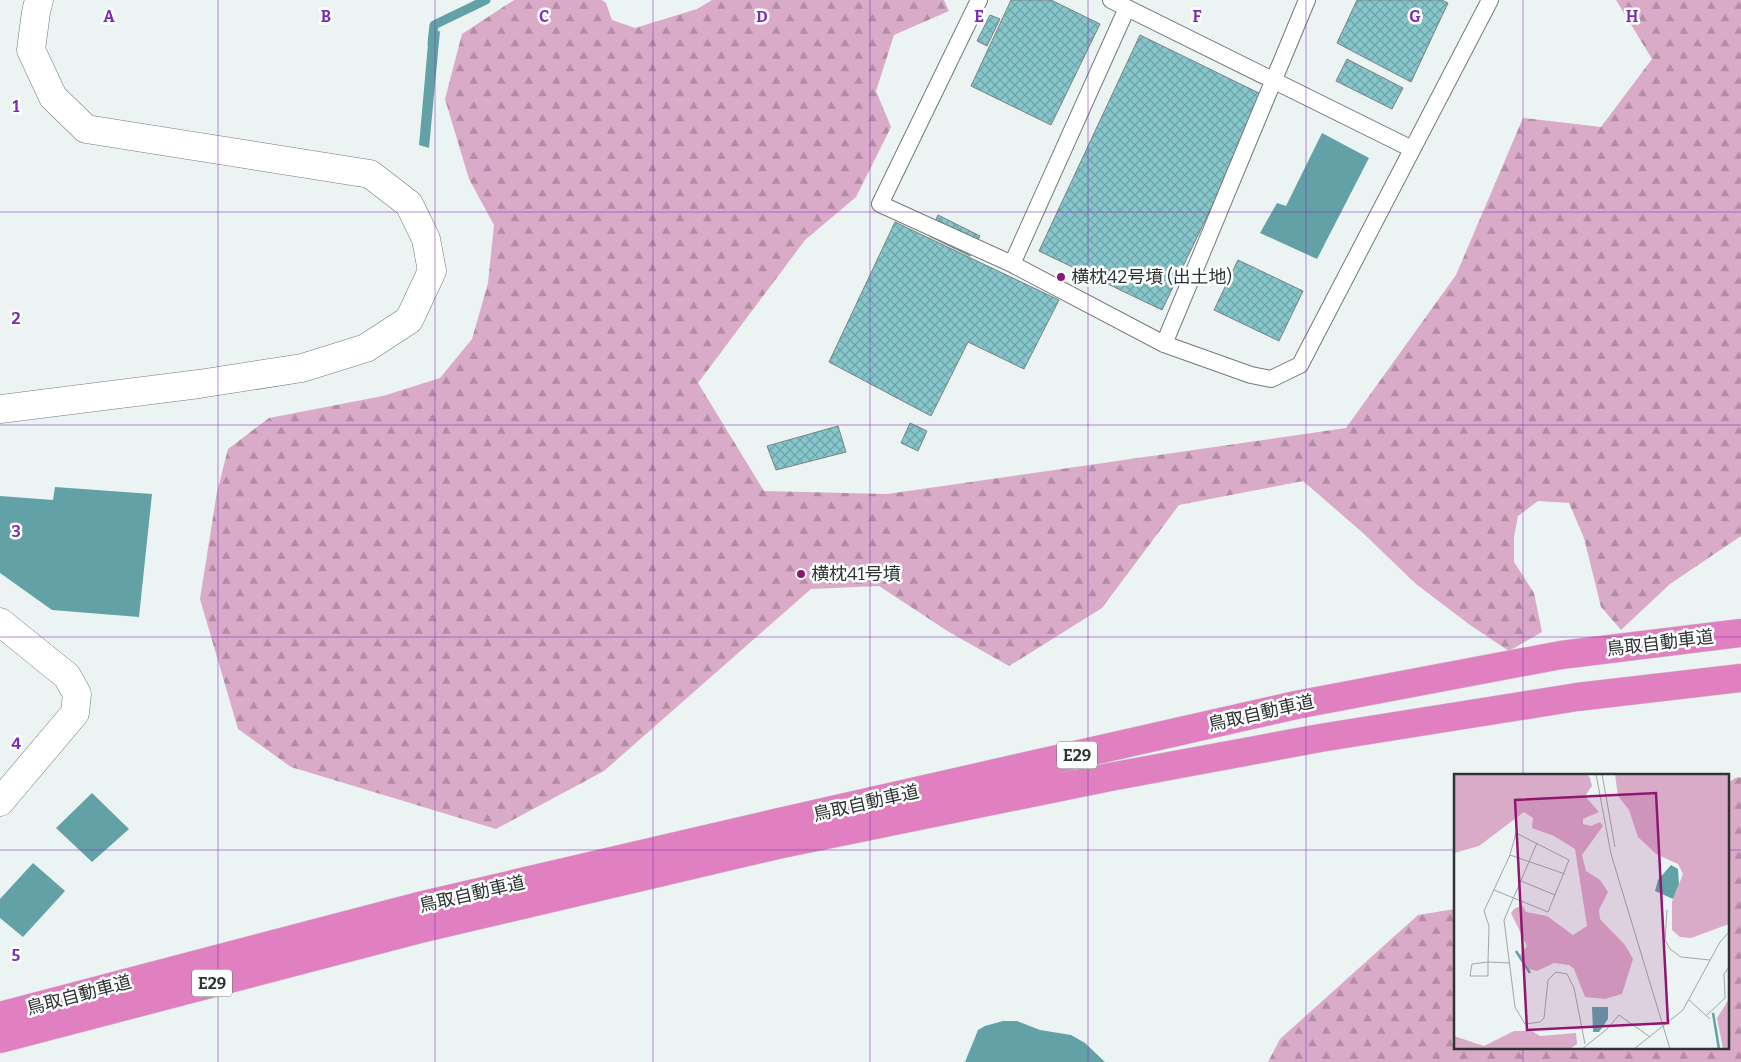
<svg xmlns="http://www.w3.org/2000/svg" width="1741" height="1062" viewBox="0 0 1741 1062" font-family="Bitter,'Noto Sans JP',serif">
<style>
.forest{fill:url(#forest-firs)}
.water{fill:#62a2a7}
.lines{fill:none;stroke-linecap:round;stroke-linejoin:round}
.stream{stroke:#62a2a7;stroke-width:9}
.building{fill:url(#building-cross-hatch);stroke:#7c8283}
.service-casing{stroke:#737a7a;stroke-width:18}
.minor-casing{stroke:#737a7a;stroke-width:29}
.motorway-casing{stroke:#cdcece;stroke-width:29}
.service{stroke:#fff;stroke-width:16}
.minor{stroke:#fff;stroke-width:28}
.motorway{stroke:#e180c0;stroke-width:28}
.grid{fill:none;stroke:#7b2cbf;stroke-width:1;stroke-opacity:0.55}
.poi-dot{fill:#911572;stroke:#fdffff;stroke-width:2}
.labels{text-anchor:middle;dominant-baseline:central;stroke-width:5;stroke-linejoin:round;paint-order:stroke}
.shield{fill:#fdffff;stroke:#6e7070;stroke-width:1}
.shield-label{font-size:16px;font-weight:bold;fill:#303333}
.poi-label{font-size:18px;fill:#303333;stroke:#fdffff;text-anchor:start}
.street-label{font-size:18px;fill:#303333;stroke:#fdffff}
.inset-river{fill:none;stroke:#62a2a7;stroke-width:2.5}
.inset-road{fill:none;stroke:#a1a6a6;stroke-width:1}
.view{fill:#911572;fill-opacity:0.15;stroke:#911572;stroke-width:2.5}
.inset-edge{fill:none;stroke:#303333;stroke-width:2.5}
.grid-label{font-size:16px;text-anchor:middle;font-weight:bold;fill:#7b2cbf;stroke:#fdffff;stroke-width:5;stroke-linejoin:round;paint-order:stroke}
</style>
<defs>
<pattern id="forest-firs" width="22" height="20" patternUnits="userSpaceOnUse" patternTransform="scale(1.25)"><rect width="22" height="20" fill="#daabc8"/><path d="M5 1l3.5 6h-7zM16 11l3.5 6h-7z" fill="#b18ca3"/></pattern>
<pattern id="building-cross-hatch" width="8" height="8" patternUnits="userSpaceOnUse" patternTransform="scale(1.25)"><rect width="8" height="8" fill="#86c7cc"/><path d="M0 0l8 8M0 8l8-8" fill="none" stroke="#6ea2a6"/></pattern>
</defs>
<rect width="100%" height="100%" fill="#ecf3f3"/>
<path class="forest" d="M514 0H602L606 3 612 20 635 28 697 9 712 0H944L949 11 894 35 876 91 891 127 856 197 805 240 698 383 764 491 887 494 1346 428 1456 275 1523 118 1601 127 1652 59 1616 0H1741V536L1670 584 1621 630 1601 607 1584 538 1569 503 1538 501 1518 516 1514 537V562L1534 593 1542 632 1509 651 1470 625 1416 584 1363 533 1303 481 1179 505 1102 608 1009 666 949 632 879 586 811 589 604 771 496 829 291 767 238 729 200 599 217 492 228 449 269 418 383 396 440 378 472 339 488 283 494 225 469 179 445 99 462 34Z
M1741 777V1062H1268L1280 1039 1418 915 1455 909V1048H1727V784L1735 778Z"/>
<path class="water" d="M440 31 429 148 419 145 429 33Z
M1322 133 1369 158 1317 259 1260 233 1277 203 1286 206Z
M55 487 152 494 139 617 52 610 0 573V496L53 500Z
M92 793 129 829 92 862 56 828Z
M33 863 65 891 23 937 0 918V899Z
M1003 1021H1017L1040 1030 1071 1035 1085 1043 1105 1062H965L978 1030 985 1026Z"/>
<g class="lines">
<path class="stream" d="M432 44 434 25 486 0"/>
</g>
<path class="building" d="M1011 0H1051L1100 24 1051 125 971 86Z
M1357 0H1442L1448 3 1411 82 1337 43Z
M990 15 1000 19 987 46 977 41Z
M1140 35 1265 96 1162 310 1039 251Z
M1347 59 1403 88 1392 109 1336 81Z
M938 215 980 236 970 256 929 236Z
M895 222 1059 300 1024 369 968 342 931 416 829 362Z
M1238 260 1303 291 1279 341 1214 310Z
M910 423 927 431 918 451 901 443Z
M838 426 846 452 776 470 767 446Z"/>
<g class="lines">
<g class="service-casing">
<path id="service" d="M979 0 880 204 1012 264 1164 344 1251 375 1271 379 1300 365 1490 0
M1111 0 1412 149
M1012 264 1127 8
M1164 344 1307 0"/>
</g>
<g class="minor-casing">
<path id="minor" d="M0 409 199 384 302 368 366 348 409 320 432 271 426 239 409 204 370 174 86 129 53 97 31 50 36 12 39 0
M0 622 67 676 77 694 75 713 0 802"/>
</g>
<g class="motorway-casing">
<path id="motorway" d="M0 1016 419 906 775 823 1296 705 1561 655 1741 633
M0 1039 424 928 782 844 1110 777 1320 738 1577 697 1741 678"/>
</g>
<use href="#service" class="service"/>
<use href="#minor" class="minor"/>
<use href="#motorway" class="motorway"/>
</g>
<path class="grid" d="M218 0V1062M435 0V1062M653 0V1062M870 0V1062M1088 0V1062M1306 0V1062M1523 0V776M0 212H1741M0 425H1741M0 637H1741M0 850H1455M1727 850H1741M1523 1048V1062"/>
<g class="poi-dot">
<circle cx="1061" cy="277" r="5"/>
<circle cx="801" cy="574" r="5"/>
</g>
<g class="labels">
<g class="shield">
<rect x="1057" y="741.5" width="40" height="27" rx="4"/>
<rect x="192" y="969.5" width="40" height="27" rx="4"/>
</g>
<g class="shield-label">
<text x="1077" y="755">E29</text>
<text x="212" y="983">E29</text>
</g>
<g class="poi-label">
<text x="1071" y="277">横枕42号墳 (出土地)</text>
<text x="811" y="574">横枕41号墳</text>
</g>
<g class="street-label">
<text transform="translate(1660 643) rotate(-7)">鳥取自動車道</text>
<text transform="translate(1261 713) rotate(-13)">鳥取自動車道</text>
<text transform="translate(866 803) rotate(-13)">鳥取自動車道</text>
<text transform="translate(472 894) rotate(-13)">鳥取自動車道</text>
<text transform="translate(79 995) rotate(-15)">鳥取自動車道</text>
</g>
</g>
<g transform="translate(1454 774)">
<rect width="275" height="275" fill="#ecf3f3"/>
<path d="M0 0H133L136 4 138 12 131 22 145 38 129 45V50L137 52 146 48 149 52 128 81 132 97 146 106 154 118 145 136 146 145 171 171 179 185 168 220 151 225 131 223 120 195 115 191 100 189 83 197 75 195 66 181 73 172 57 139 60 135 68 131 72 138 93 142 119 161 133 152 121 75 100 62 78 54 79 44 70 38 25 72 0 79ZM161 0H275V150L237 164 226 163 218 156V128L229 100 224 90 202 80 184 63 175 36 164 22ZM275 225V275H269L263 244ZM60 257H78L86 262 122 259 123 270 116 275H0V262L30 272Z" fill="#daabc8"/>
<path d="M217 91 224 95 225 110 219 125 201 117 204 106ZM138 233H154V245L145 258H139Z" fill="#62a2a7"/>
<path class="inset-river" d="M62 177 76 199M259 239 265 275"/>
<path class="inset-road" d="M142 0 157 80 216 275M148 0 161 73M83 69 50 146 61 233 71 250 86 248 90 244 94 206 102 198 113 200 120 214 131 270M56 81 111 100M67 107 101 121M40 116 94 138 115 86 62 59 56 81 30 137 35 152 34 188V202H16L18 190 34 188 56 189M213 136 211 166 216 175 227 183 256 186M235 226 256 245M252 242 271 224 270 200 275 193M128 275 153 255 165 241 196 263M180 275 229 236 266 168 275 158"/>
<path class="view" d="M202 19 214 249 73 256 61 26Z"/>
<rect width="275" height="275" class="inset-edge"/>
</g>
<g class="grid-label">
<text x="109" y="22">A</text>
<text x="326" y="22">B</text>
<text x="544" y="22">C</text>
<text x="762" y="22">D</text>
<text x="979" y="22">E</text>
<text x="1197" y="22">F</text>
<text x="1415" y="22">G</text>
<text x="1632" y="22">H</text>
<text x="16" y="112">1</text>
<text x="16" y="324">2</text>
<text x="16" y="537">3</text>
<text x="16" y="749">4</text>
<text x="16" y="961">5</text>
</g>
</svg>
